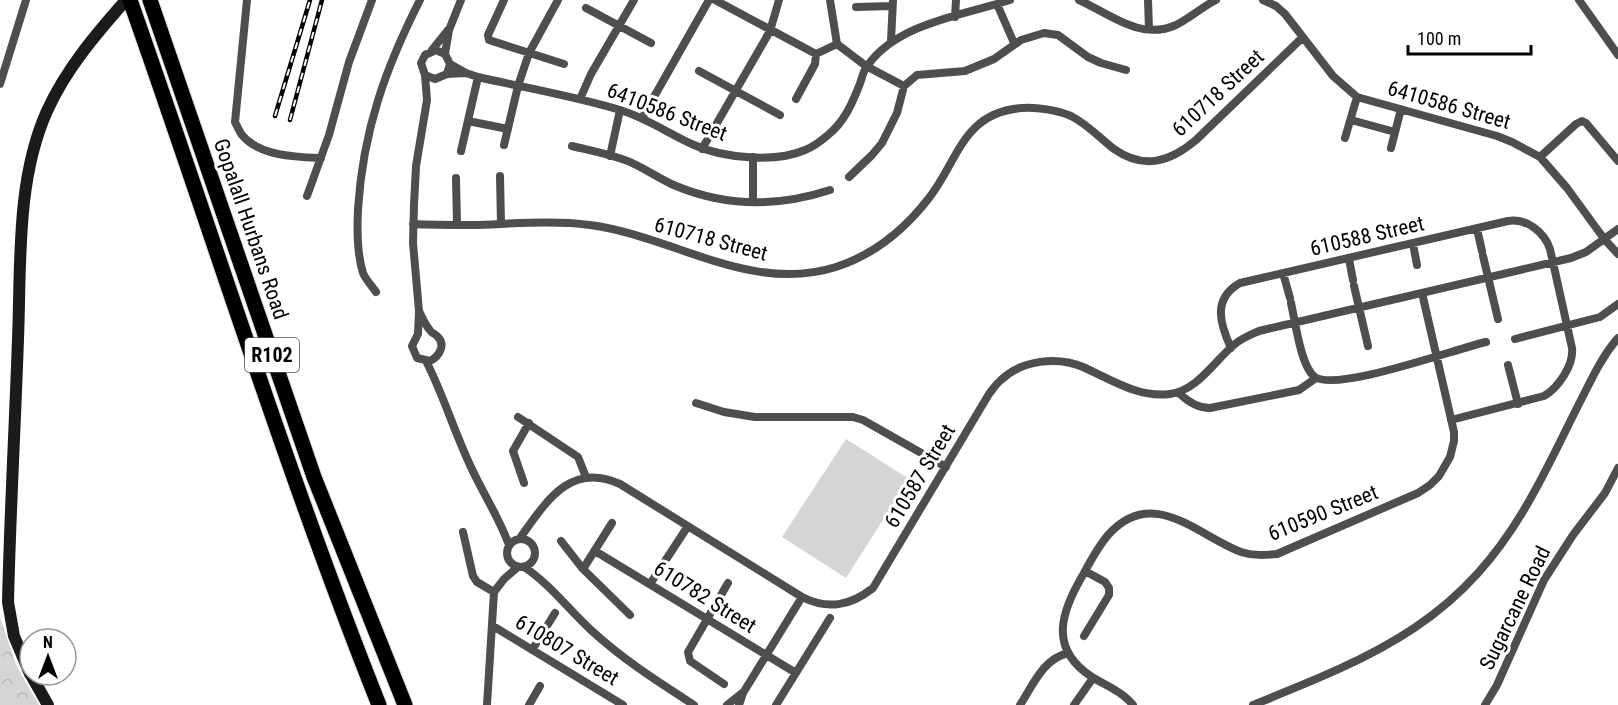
<svg xmlns="http://www.w3.org/2000/svg" width="1618" height="705" viewBox="0 0 1618 705" font-family="'Roboto Condensed',sans-serif">
<style>
.forest{fill:url(#forest-crowns)}
.pitch{fill:#d5d5d5}
.lines{fill:none;stroke-linecap:round;stroke-linejoin:round}
.highway-casing{stroke:#dbdbdb;stroke-width:17}
.street{stroke:#4e4e4e;stroke-width:8}
.secondary{stroke:#1b1b1b;stroke-width:12}
.highway{stroke:#000;stroke-width:15}
.rail-casing{stroke:#000;stroke-width:4.5}
.rail{stroke:#fff;stroke-width:2;stroke-dasharray:7;stroke-linecap:butt}
.labels{text-anchor:middle;dominant-baseline:central;stroke-width:6;stroke-linejoin:round;paint-order:stroke}
.shield{fill:#fff;stroke:#4c4c4c;stroke-width:1.5}
.shield-label{font-size:20px;font-weight:bold;fill:#000}
.street-label{font-size:21px;fill:#000;stroke:#fff}
</style>
<defs>
<pattern id="forest-crowns" width="20" height="18" patternUnits="userSpaceOnUse" patternTransform="scale(1.5)"><rect width="20" height="18" fill="#d5d5d5"/><path d="M2 6a3 3 0 1 1 6 0M12 15a3 3 0 1 1 6 0" fill="none" stroke="#b5b5b5"/></pattern>
</defs>
<rect width="100%" height="100%" fill="#fff"/>
<path class="forest" d="M0 617 17 667 39 705H0Z"/>
<path class="pitch" d="M846 439 909 479 846 578 782 537Z"/>
<g class="lines">
<g class="highway-casing">
<path id="highway" d="M130 0C213 235 287 474 379 705
M150 0 314 477 405 705"/>
</g>
<path class="street" d="M247 0 235 122C237 126 239 131 242 135 259 156 296 157 321 158
M504 0 488 35 489 40 564 64
M715 0 816 54 837 44
M830 0 837 44 866 66 904 86
M1079 0C1110 14 1140 41 1176 25 1190 18 1202 7 1216 0
M1148 0 1149 29
M1263 0 1276 6 1285 14 1333 76 1357 97 1497 136 1512 142 1540 157 1567 188 1605 240 1618 254
M1579 0 1618 55
M997 4 1014 43
M856 7 892 6
M586 8 651 43
M955 17 956 0
M891 41 893 0
M432 50 448 30
M445 54 449 30 461 0
M450 64 466 73 478 77C526 88 574 96 620 110 647 118 669 134 694 145 723 158 776 163 805 150 813 147 821 141 828 135 844 122 852 104 859 86 862 79 863 70 868 65 898 23 964 15 1010 0
M699 71 780 115
M425 75 435 79 447 74 466 73
M0 84 26 0
M580 99 591 74 634 0
M796 99 815 64 816 54
M642 118 709 0
M1351 120 1395 132
M468 121 508 129
M1345 138 1357 97
M504 145 518 86 529 53 558 0
M572 146C588 150 605 153 622 159 641 165 657 178 676 186 727 207 778 207 830 190
M1391 148 1401 109
M702 149 770 31 779 0
M461 151 478 77
M610 156 620 110
M753 157V202
M1540 157 1576 124 1582 121 1586 123 1618 161
M500 176 501 224
M849 177 872 155 882 143 897 113 904 86 917 75 965 71 994 59 1021 40 1044 33 1058 35 1088 57 1101 63 1126 70
M456 178 457 225
M307 196 329 135 349 62 372 0
M413 224C433 225 452 225 472 225 511 224 551 220 590 225 673 236 750 294 836 267 873 255 905 229 929 198 958 161 963 112 1022 108 1037 107 1057 110 1071 116 1087 124 1100 138 1114 149 1144 170 1170 162 1196 140L1303 37
M1477 229 1482 251
M1413 244 1417 265
M1483 256 1498 319
M1349 259 1353 280
M1283 273 1290 298
M1354 286 1368 346
M376 292C372 286 366 280 363 273 357 254 357 229 358 209 363 131 385 69 420 0
M1291 303C1295 320 1301 368 1315 377 1338 392 1455 349 1486 342
M419 311C422 317 425 324 429 329 434 336 430 330 437 336 446 344 440 356 430 361L417 358 412 346 418 334 419 311 413 243 414 205 416 166 427 100 425 75 421 63 425 55 436 50 445 54 450 64 447 74
M1515 339 1600 317 1618 304
M1231 348C1220 324 1212 299 1240 283L1508 221C1527 218 1544 232 1550 249L1572 348C1574 365 1558 388 1544 396L1451 420
M426 361C443 394 454 431 470 465 482 492 499 517 509 545
M1508 365 1518 404
M1179 393C1188 402 1197 408 1210 408L1299 390 1316 378
M696 403 724 412 755 417H853L863 420 946 467
M518 417 578 457 586 477
M524 483 513 451 529 423
M463 532 473 576 477 582 494 592
M520 538C546 502 570 461 620 484L802 597C828 610 850 606 873 588L989 394C993 389 996 384 1001 380 1022 360 1057 356 1083 367 1112 380 1138 398 1170 394 1198 390 1214 361 1235 344 1242 338 1250 335 1259 331L1571 258 1586 252 1618 229
M507 553a14 14 0 1 1 28 0a14 14 0 1 1-28 0Z
M561 541 583 569 630 615
M595 551 796 673
M524 567C550 584 569 610 592 631 625 661 657 681 694 705
M583 569 612 523
M650 584 688 526
M493 626 623 705
M1084 636 1109 595V588L1105 582 1085 571
M532 650 555 613
M724 684 690 661 688 652 691 647 728 583
M487 705 494 592 504 579 518 567
M529 705 540 686
M727 705 742 693
M739 705 743 693 802 597
M776 705 830 618
M1020 705C1033 685 1043 659 1068 653
M1074 705 1093 678
M1133 705C1123 692 1105 685 1092 677 1047 648 1062 610 1084 573 1091 560 1099 545 1109 534 1153 486 1197 535 1241 552 1253 556 1265 555 1277 554L1418 493 1430 485 1439 476 1450 457 1454 441V432L1422 293
M1253 705C1380 654 1464 620 1533 494 1551 462 1566 429 1583 396 1593 376 1603 355 1618 338
M1485 705 1497 685 1544 580 1573 535 1605 493 1618 468"/>
<path class="secondary" d="M30 674 14 636 8 602C10 514 15 427 18 339 21 264 16 180 47 111 66 69 96 34 126 0
M31 675 48 705"/>
<use href="#highway" class="highway"/>
<g class="rail-casing">
<path id="rail" d="M275 116 310 0
M290 120 322 0"/>
</g>
<use href="#rail" class="rail"/>
</g>
<g class="labels">
<rect class="shield" x="245" y="338" width="54" height="34" rx="4.5"/>
<g class="shield-label">
<text x="272" y="355">R102</text>
</g>
<g class="street-label">
<text transform="translate(1218 93) rotate(-43)">610718 Street</text>
<text transform="translate(1449 105) rotate(16)">6410586 Street</text>
<text transform="translate(667 112) rotate(21)">6410586 Street</text>
<text transform="translate(251 229) rotate(71)">Gopalall Hurbans Road</text>
<text transform="translate(1367 236) rotate(-13)">610588 Street</text>
<text transform="translate(711 239) rotate(15)">610718 Street</text>
<text transform="translate(920 476) rotate(-59)">610587 Street</text>
<text transform="translate(1323 513) rotate(-22)">610590 Street</text>
<text transform="translate(705 597) rotate(32)">610782 Street</text>
<text transform="translate(1515 608) rotate(-64)">Sugarcane Road</text>
<text transform="translate(567 650) rotate(31)">610807 Street</text>
</g>
</g>
<g transform="translate(48 657)"><circle r="28" fill="#ffffff" stroke="#999999" stroke-width="1.5"/>
<path d="M0-4.5L10 22L0 15L-10 22Z" fill="#000000"/>
<text y="-9" font-size="16" font-weight="bold" text-anchor="middle" fill="#000000">N</text>
</g>
<path d="M1408 45v9h123v-9" fill="none" stroke="#000000" stroke-width="3"/>
<text x="1417" y="45" font-size="18" fill="#000000" stroke="#ffffff" stroke-width="4.5" paint-order="stroke">100 m</text>
</svg>
